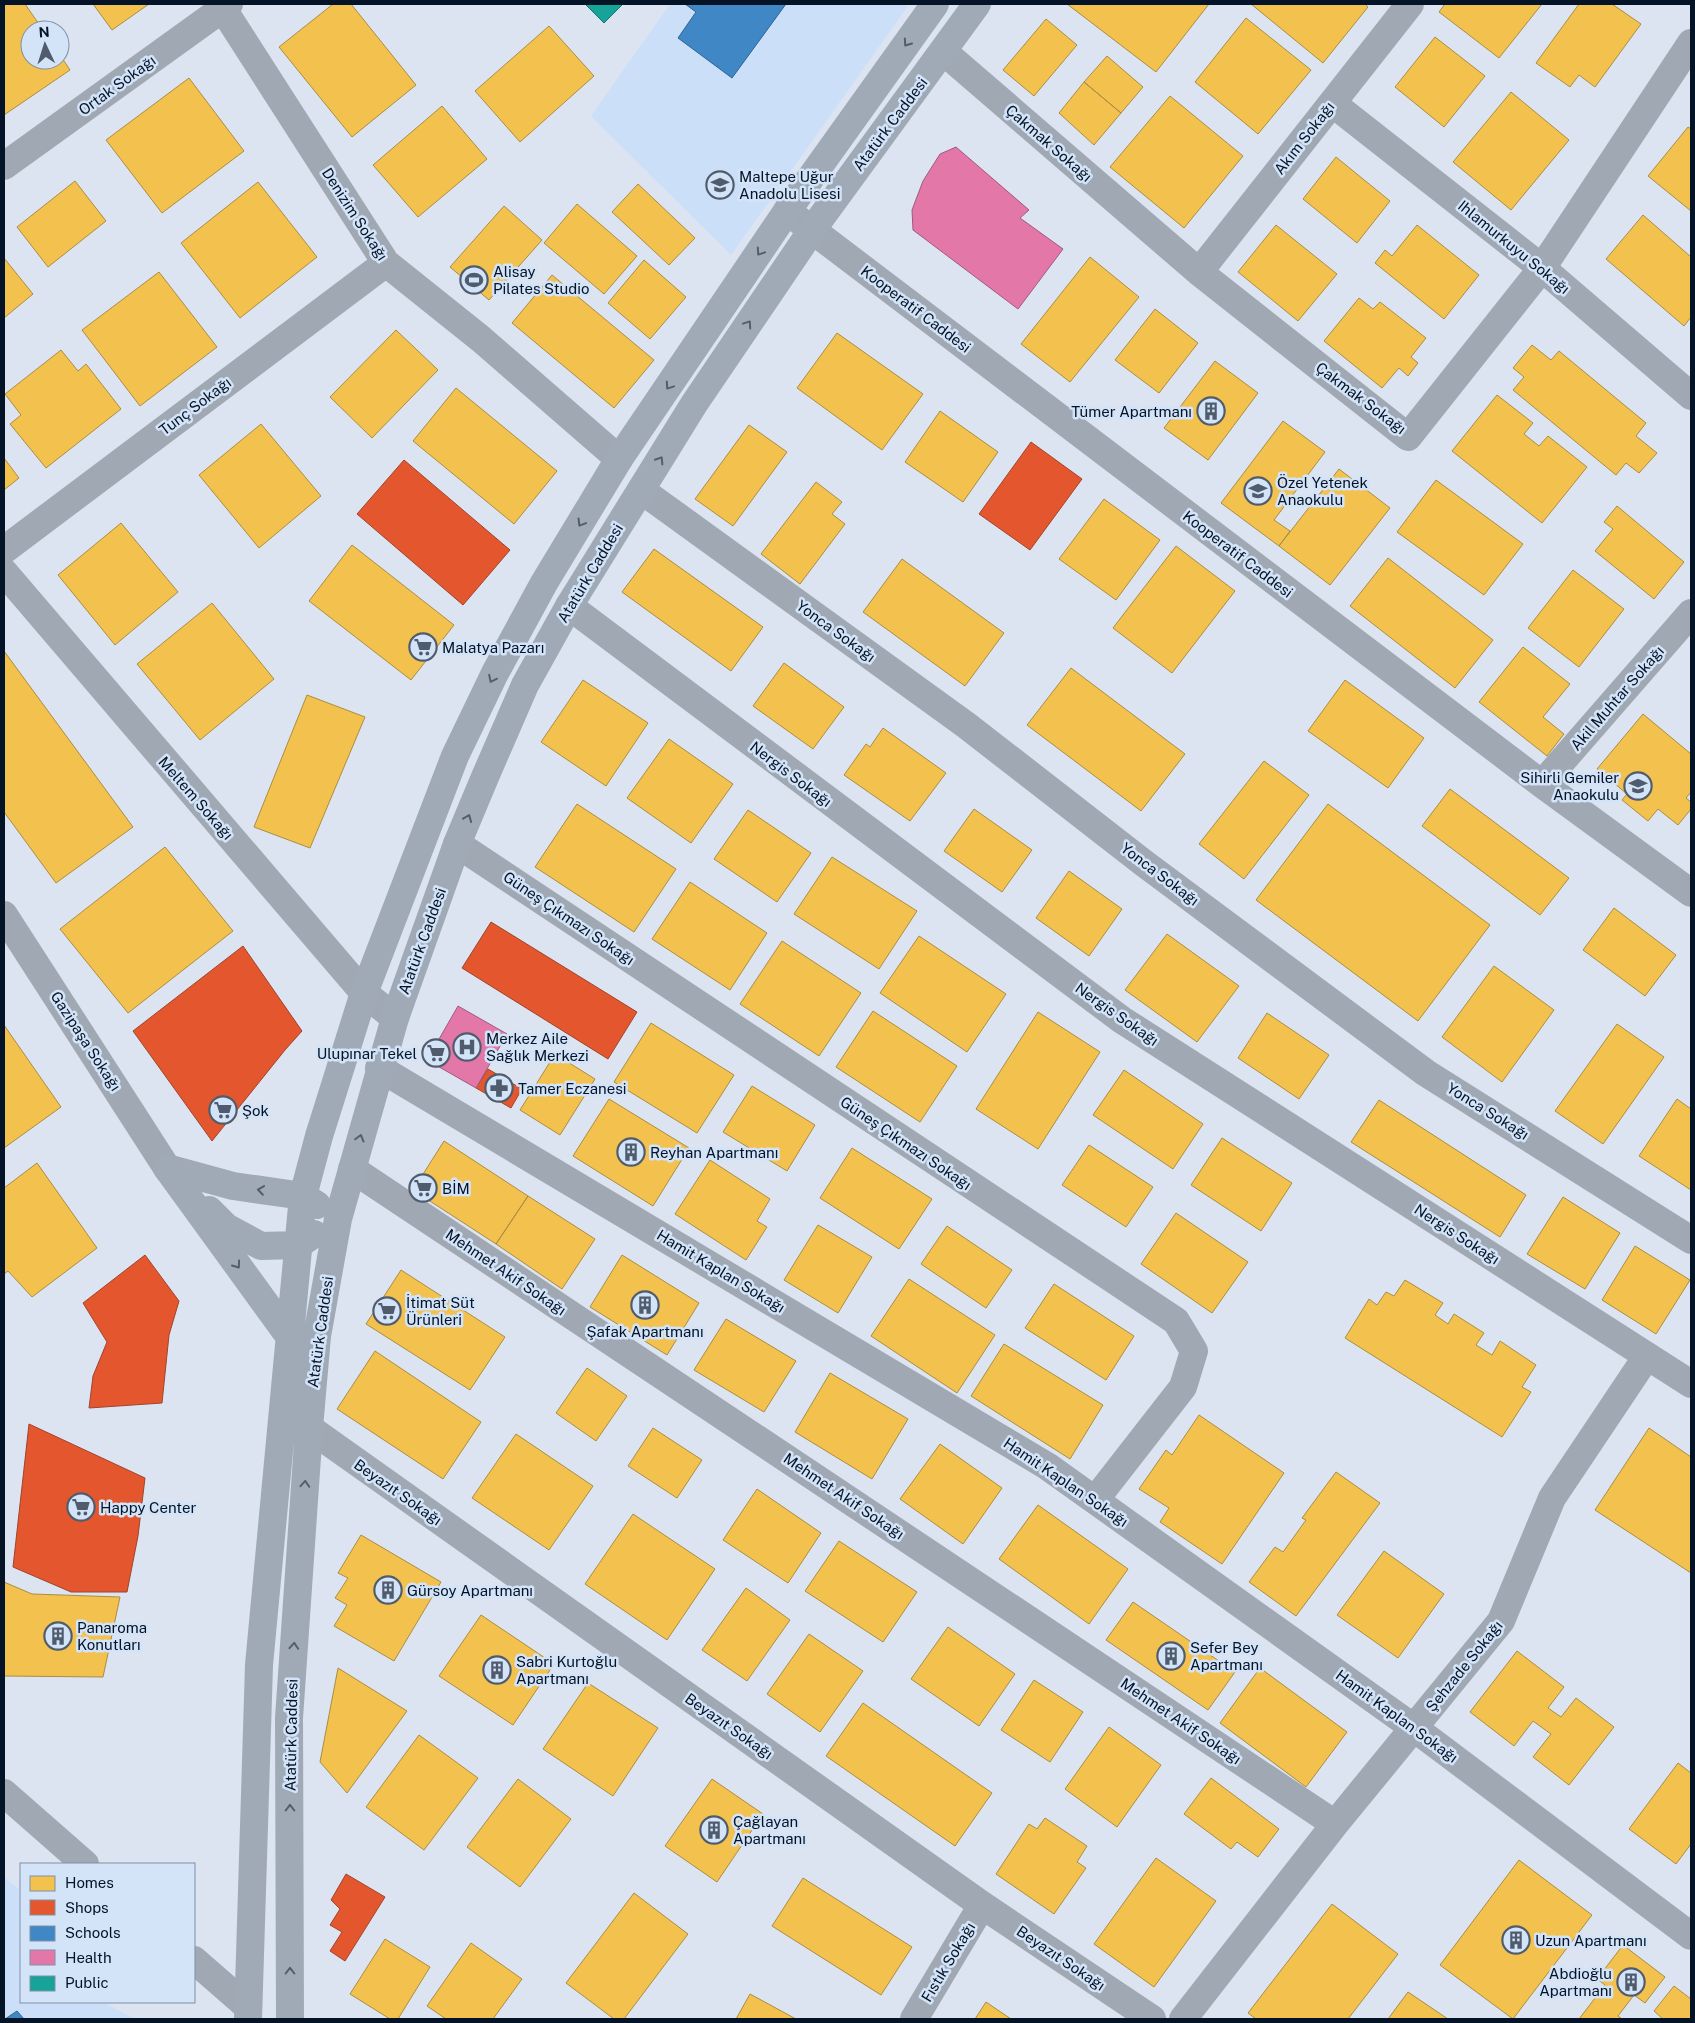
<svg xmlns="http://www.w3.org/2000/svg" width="1695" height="2023" viewBox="0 0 1695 2023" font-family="'Public Sans',sans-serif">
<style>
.built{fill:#ccdff8}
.homes{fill:#f2c14e;stroke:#ab8d42}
.shops{fill:#e4572e;stroke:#a1432c}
.schools{fill:#3f88c5;stroke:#2e6595}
.health{fill:#e377a8;stroke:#a05981}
.public{fill:#17a398;stroke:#127876}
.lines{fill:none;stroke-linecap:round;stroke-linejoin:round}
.minor{stroke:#a0a8b3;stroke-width:28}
.major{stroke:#a0aab7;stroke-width:28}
.oneway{stroke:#525e6e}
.labels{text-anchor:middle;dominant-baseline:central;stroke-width:5;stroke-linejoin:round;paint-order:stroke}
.street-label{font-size:15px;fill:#051326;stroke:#d3e3f8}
.poi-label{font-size:15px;fill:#051326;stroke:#d3e3f8;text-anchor:start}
</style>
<rect width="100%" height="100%" fill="#dbe4f0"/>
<path class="built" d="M670 4H905L908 6 731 255 591 116Z
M4 1877 21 1891V2002H103L135 2019H4Z"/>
<path class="homes" d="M4 4H25L43 30H30V60H60V55L70 70 4 115Z
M93 4H149L112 30Z
M333 4H351L416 85 352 137 279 47Z
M1067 4H1209L1156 72Z
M1251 4H1365L1368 7 1323 63Z
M1445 4H1542L1499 58 1439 12Z
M1579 4H1612L1641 24 1595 87 1579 75 1570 87 1536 63Z
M1246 18 1311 70 1258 134 1195 82Z
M1046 19 1077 45 1034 96 1003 70Z
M549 26 594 76 520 142 475 91Z
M1435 37 1485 76 1444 127 1395 87Z
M1107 56 1143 87 1121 113 1084 82Z
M189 78 244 151 162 213 106 140Z
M1084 82 1121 113 1094 145 1059 113Z
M1511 92 1569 140 1511 210 1453 162Z
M1170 96 1243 156 1184 228 1110 167Z
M442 106 487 159 418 217 373 165Z
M1688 127 1691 129V211L1648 176Z
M1336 157 1390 201 1357 243 1303 199Z
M75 181 106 221 48 267 17 227Z
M258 182 317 257 240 318 181 243Z
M638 184 695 238 669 265 612 212Z
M577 204 637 256 604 294 544 243Z
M504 206 542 240 489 300 450 267Z
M1643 215 1691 257V317L1684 326 1606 259Z
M1276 225 1337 274 1298 321 1238 272Z
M1417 225 1479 275 1444 319 1375 263 1385 250 1392 256Z
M1090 257 1139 297 1070 382 1021 344Z
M4 258 33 294 4 318Z
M644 260 686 297 650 339 608 303Z
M159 272 217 347 140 406 82 330Z
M552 275 654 360 614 408 512 323Z
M1359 298 1373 309 1380 302 1426 338 1411 357 1418 363 1408 376 1399 368 1382 388 1324 341Z
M1155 309 1198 343 1159 393 1115 360Z
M396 330 438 370 372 438 330 397Z
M837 333 923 394 882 450 797 388Z
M1532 345 1551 360 1559 351 1646 423 1636 436 1657 453 1639 473 1626 463 1616 475 1513 390 1524 377 1513 368Z
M61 350 78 371 86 364 121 409 46 468 10 424 21 415 5 394Z
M1215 361 1258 393 1208 460 1164 428Z
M456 388 557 471 514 524 413 441Z
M1497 395 1533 423 1524 434 1539 446 1548 436 1587 467 1542 523 1452 451Z
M940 411 998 452 963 502 905 462Z
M1283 421 1325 452 1274 520 1290 531 1279 546 1221 503Z
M261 424 321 496 259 548 199 475Z
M749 425 787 452 733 526 695 499Z
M4 458 19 478 4 490Z
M1339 469 1390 508 1330 585 1279 546Z
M1436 480 1523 544 1484 595 1397 532Z
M816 482 842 502 832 514 845 524 800 584 761 554Z
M1104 499 1160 540 1116 600 1059 559Z
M1617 506 1684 562 1654 599 1595 551 1613 529 1604 522Z
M121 523 178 592 115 645 58 575Z
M352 545 454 625 411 680 309 601Z
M1176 546 1235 591 1172 673 1113 628Z
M654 549 763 627 731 671 622 592Z
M1388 558 1493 640 1455 688 1350 606Z
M902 559 1004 633 965 686 863 612Z
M1573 570 1624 609 1579 667 1528 628Z
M212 603 274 679 200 740 137 664Z
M1523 647 1570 684 1543 717 1564 734 1547 756 1479 702Z
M4 651 133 827 56 883 4 812Z
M784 663 844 707 813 749 753 706Z
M1071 668 1185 754 1141 811 1027 725Z
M583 680 648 723 606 786 541 742Z
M1345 680 1424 738 1388 788 1308 731Z
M307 695 365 717 310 848 254 827Z
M1643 714 1691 754V792L1686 798 1691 802V809L1678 825 1658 809 1648 821 1622 800 1627 794 1597 769Z
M883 728 946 773 910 821 844 775 866 744 870 747Z
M669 739 733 784 691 843 627 798Z
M1264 761 1309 795 1244 879 1199 844Z
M1450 789 1569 878 1540 915 1422 826Z
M577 804 676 869 634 932 535 867Z
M1328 804 1490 925 1418 1021 1256 900Z
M974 809 1032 850 1002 892 944 851Z
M748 810 811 853 777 902 714 859Z
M165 847 233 931 128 1013 60 929Z
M832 857 917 911 879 969 794 914Z
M1069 871 1122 909 1089 956 1036 918Z
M690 882 767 933 730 990 652 939Z
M1614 908 1676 955 1645 996 1583 950Z
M1167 934 1239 986 1197 1042 1125 990Z
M919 936 1006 994 967 1052 880 993Z
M782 941 861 993 819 1056 740 1004Z
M1494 966 1554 1010 1502 1082 1442 1037Z
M873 1011 957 1066 920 1122 836 1067Z
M1038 1012 1100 1052 1038 1149 976 1109Z
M1267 1013 1329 1055 1299 1099 1238 1058Z
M651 1023 734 1075 697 1133 614 1082Z
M1617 1024 1664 1057 1603 1144 1555 1111Z
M4 1025 61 1107 4 1148Z
M555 1054 595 1079 560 1135 520 1110Z
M1124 1070 1203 1124 1173 1169 1093 1115Z
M752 1086 815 1125 787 1171 723 1132Z
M609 1099 689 1148 653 1206 573 1156Z
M1677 1099 1691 1109V1190L1639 1156Z
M1379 1100 1526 1195 1500 1237 1351 1142Z
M1222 1138 1292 1183 1261 1231 1191 1185Z
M444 1141 528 1196 496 1244 413 1190Z
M1089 1145 1153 1187 1126 1227 1062 1185Z
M852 1148 932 1199 899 1249 820 1198Z
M710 1160 770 1199 757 1221 767 1227 746 1260 675 1214Z
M37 1163 97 1248 32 1297 8 1271 4 1274V1188Z
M528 1196 595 1239 562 1289 496 1244Z
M1563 1197 1620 1233 1585 1289 1527 1254Z
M1176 1213 1248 1262 1212 1313 1141 1264Z
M818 1225 872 1257 838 1313 784 1280Z
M947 1226 1012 1270 986 1308 921 1264Z
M1635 1246 1690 1280 1656 1334 1602 1300Z
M622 1255 699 1303 667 1355 590 1307Z
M401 1270 505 1337 470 1390 366 1324Z
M909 1279 995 1335 957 1393 871 1336Z
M1405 1280 1443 1303 1435 1315 1448 1324 1454 1314 1484 1333 1476 1345 1492 1355 1500 1341 1536 1365 1522 1387 1531 1392 1502 1437 1345 1338 1369 1299 1377 1305 1386 1292 1394 1296Z
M1054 1284 1134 1336 1106 1380 1025 1328Z
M726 1319 796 1361 764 1412 694 1370Z
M1004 1344 1103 1405 1070 1459 971 1396Z
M375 1351 481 1422 443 1479 337 1409Z
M587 1368 627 1396 596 1441 556 1413Z
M830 1373 908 1419 872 1479 795 1432Z
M1199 1415 1284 1473 1222 1564 1160 1522 1169 1508 1139 1489 1166 1450 1172 1455Z
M653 1428 702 1460 677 1498 628 1466Z
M1649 1428 1691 1457V1573L1595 1510Z
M516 1434 593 1486 549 1550 472 1498Z
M940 1444 1002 1488 963 1544 900 1499Z
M1336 1472 1380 1503 1296 1616 1249 1582 1275 1547 1283 1552 1306 1520 1302 1518Z
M757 1489 821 1533 788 1583 723 1540Z
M1038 1505 1128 1569 1089 1624 999 1559Z
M633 1514 715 1569 667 1640 585 1584Z
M361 1535 441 1582 394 1661 334 1626 347 1605 335 1598 348 1578 338 1573Z
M839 1541 917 1592 883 1642 805 1591Z
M1384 1551 1444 1594 1398 1658 1337 1615Z
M4 1582 32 1594 120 1597 103 1677 4 1676Z
M746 1588 790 1620 747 1681 702 1650Z
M1133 1602 1235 1672 1208 1710 1106 1640Z
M481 1615 554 1664 513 1725 439 1676Z
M948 1627 1015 1674 979 1726 911 1679Z
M809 1634 863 1671 820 1732 767 1694Z
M1517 1651 1564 1687 1548 1708 1561 1717 1576 1698 1614 1727 1569 1785 1533 1757 1551 1734 1533 1721 1514 1746 1470 1712Z
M338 1668 407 1711 347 1793 320 1762Z
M1260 1668 1347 1732 1306 1787 1220 1723Z
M1034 1680 1083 1712 1050 1762 1001 1730Z
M588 1683 658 1728 613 1796 543 1749Z
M863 1703 992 1793 955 1846 826 1756Z
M1109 1727 1161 1765 1117 1827 1065 1789Z
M419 1735 478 1778 424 1850 366 1807Z
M1678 1763 1691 1773V1844L1676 1864 1629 1829Z
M1211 1778 1279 1829 1258 1857 1237 1842 1231 1849 1184 1814Z
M518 1779 571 1819 520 1887 467 1847Z
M712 1779 763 1814 717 1882 665 1846Z
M1045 1818 1087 1846 1077 1862 1086 1868 1054 1914 996 1874 1029 1824 1037 1829Z
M1156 1858 1216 1901 1154 1987 1094 1944Z
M1519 1860 1592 1915 1513 2019 1440 1965Z
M803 1878 912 1947 881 1995 772 1926Z
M634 1893 688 1934 624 2019H614L566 1983Z
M1332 1904 1398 1954 1348 2019H1256L1248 2013Z
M385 1939 430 1967 398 2019H390L350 1994Z
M471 1943 522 1979 493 2019H446L427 2006Z
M1623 1945 1665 1977 1645 2003 1634 1995 1618 2016 1622 2019H1579L1605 1985 1597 1979Z
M1674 1986 1691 1999V2019H1663L1654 2011Z
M1408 1992 1448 2019H1388Z
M750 1994 796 2019H736Z
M986 2002 1011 2019H975Z"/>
<path class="shops" d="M1031 442 1082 479 1030 550 979 514Z
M404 460 510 550 463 605 357 514Z
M491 922 637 1012 608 1059 462 968Z
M243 946 302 1031 285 1050 212 1141 133 1031Z
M488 1069 522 1089 511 1108 476 1088Z
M145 1255 179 1301 169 1335 162 1403 89 1408 93 1376 107 1342 83 1303Z
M29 1424 145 1478 138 1536 127 1592H71L13 1567Z
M346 1874 385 1897 345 1961 330 1951 342 1932 330 1925 340 1909 331 1900Z"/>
<path class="schools" d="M685 4H786L732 78 678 38 696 12Z
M17 2011 24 2019H5Z"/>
<path class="health" d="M956 147 1029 210 1020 218 1063 249 1018 309 913 230 912 210 923 181 940 154Z
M458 1006 507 1034 476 1088 427 1060Z"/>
<path class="public" d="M585 4H623L604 23Z"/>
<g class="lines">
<path class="minor" d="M223 9 386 263 481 339 619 459
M944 52 1199 272 1408 437 1542 268 1691 43
M1332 103 1542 268 1691 396
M4 166 229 4
M787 211 1542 784 1691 893
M1199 272 1410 4
M641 490 966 725 1145 864 1426 1073 1691 1240
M4 550 386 263
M4 572 364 993 395 1018
M569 606 1122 1020 1691 1384
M1542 784 1691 613
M457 844 1176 1321 1194 1351 1183 1387 1095 1500
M4 915 167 1168
M379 1068 1047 1466 1414 1728 1691 1936
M352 1169 1335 1824
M309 1428 982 1905 1152 2019
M4 1793 85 1864
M194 1960 248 2007
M914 2019 982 1905
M1183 2019 1335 1824 1501 1621 1552 1498 1647 1356"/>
<path class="major" d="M167 1168 289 1336
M167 1168 233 1186 303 1196 317 1205
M209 1210 226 1227 261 1246 298 1245 314 1234
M248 2019 259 1665 303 1196 319 1136 364 993 455 756 495 673 544 583 619 459 787 211 935 4
M290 2019 289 1718 309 1428 317 1336 338 1219 395 1018 457 844 485 777 525 685 569 606 694 404 812 230 977 4"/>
</g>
<defs><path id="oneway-chevron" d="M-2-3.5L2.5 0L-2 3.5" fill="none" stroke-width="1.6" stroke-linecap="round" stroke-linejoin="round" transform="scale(1.25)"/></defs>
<g class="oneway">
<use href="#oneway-chevron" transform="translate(907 43) rotate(125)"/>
<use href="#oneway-chevron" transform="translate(760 252) rotate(124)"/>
<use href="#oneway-chevron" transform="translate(748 324) rotate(-56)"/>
<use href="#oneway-chevron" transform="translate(669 386) rotate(124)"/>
<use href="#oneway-chevron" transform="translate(660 460) rotate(-58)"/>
<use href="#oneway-chevron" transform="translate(581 523) rotate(121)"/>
<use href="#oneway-chevron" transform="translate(492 679) rotate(116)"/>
<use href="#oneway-chevron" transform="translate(468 818) rotate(-68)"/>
<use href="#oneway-chevron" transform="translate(360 1138) rotate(-75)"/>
<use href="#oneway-chevron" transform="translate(261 1190) rotate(-172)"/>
<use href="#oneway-chevron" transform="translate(237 1265) rotate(54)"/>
<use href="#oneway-chevron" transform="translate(305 1484) rotate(-86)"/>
<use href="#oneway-chevron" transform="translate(294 1646) rotate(-86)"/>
<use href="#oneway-chevron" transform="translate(290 1808) rotate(-90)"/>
<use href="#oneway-chevron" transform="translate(290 1971) rotate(-90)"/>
</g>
<defs>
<g id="school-ring" transform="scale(1.4375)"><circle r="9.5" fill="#d3e3f8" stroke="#505c6d" stroke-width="1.5"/><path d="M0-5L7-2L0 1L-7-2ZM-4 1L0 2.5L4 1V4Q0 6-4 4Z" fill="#505c6d"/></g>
<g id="stadium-ring" transform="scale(1.4375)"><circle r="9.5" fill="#d3e3f8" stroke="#505c6d" stroke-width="1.5"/><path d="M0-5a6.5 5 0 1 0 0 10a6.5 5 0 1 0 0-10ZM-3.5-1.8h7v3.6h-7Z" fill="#505c6d"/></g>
<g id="building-ring" transform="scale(1.4375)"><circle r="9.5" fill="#d3e3f8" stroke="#505c6d" stroke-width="1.5"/><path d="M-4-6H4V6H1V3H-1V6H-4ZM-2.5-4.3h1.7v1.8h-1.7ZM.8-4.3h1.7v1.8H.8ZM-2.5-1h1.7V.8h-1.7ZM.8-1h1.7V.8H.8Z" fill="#505c6d"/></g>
<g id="supermarket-ring" transform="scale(1.4375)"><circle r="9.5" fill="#d3e3f8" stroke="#505c6d" stroke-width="1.5"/><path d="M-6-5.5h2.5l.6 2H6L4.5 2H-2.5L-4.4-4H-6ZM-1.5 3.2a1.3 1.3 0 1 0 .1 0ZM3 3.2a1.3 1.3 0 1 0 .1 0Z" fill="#505c6d"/></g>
<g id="hospital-ring" transform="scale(1.4375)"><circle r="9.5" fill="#d3e3f8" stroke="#505c6d" stroke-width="1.5"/><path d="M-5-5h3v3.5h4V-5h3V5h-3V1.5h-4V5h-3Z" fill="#505c6d"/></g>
<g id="pharmacy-ring" transform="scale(1.4375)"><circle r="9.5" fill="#d3e3f8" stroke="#505c6d" stroke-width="1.5"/><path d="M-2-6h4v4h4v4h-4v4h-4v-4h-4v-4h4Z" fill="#505c6d"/></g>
</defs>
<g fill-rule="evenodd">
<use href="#school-ring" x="720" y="185"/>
<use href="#stadium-ring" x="474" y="280"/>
<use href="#building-ring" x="1211" y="411"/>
<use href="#school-ring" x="1258" y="491"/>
<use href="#supermarket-ring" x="423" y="647"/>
<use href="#school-ring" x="1638" y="786"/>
<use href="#hospital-ring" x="467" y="1047"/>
<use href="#supermarket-ring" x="436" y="1053"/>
<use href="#pharmacy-ring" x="499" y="1088"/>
<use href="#supermarket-ring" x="223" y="1110"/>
<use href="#building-ring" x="631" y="1152"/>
<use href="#supermarket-ring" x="423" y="1188"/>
<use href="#building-ring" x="645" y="1305"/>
<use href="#supermarket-ring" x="387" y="1311"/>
<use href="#supermarket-ring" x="81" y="1507"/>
<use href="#building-ring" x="388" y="1590"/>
<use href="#building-ring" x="58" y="1636"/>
<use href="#building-ring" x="1171" y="1656"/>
<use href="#building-ring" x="497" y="1670"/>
<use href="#building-ring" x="714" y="1830"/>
<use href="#building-ring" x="1516" y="1940"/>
<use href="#building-ring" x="1631" y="1982"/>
</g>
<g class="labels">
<g class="street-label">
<text transform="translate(117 85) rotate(-36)">Ortak Sokağı</text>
<text transform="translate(890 124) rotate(-53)">Atatürk Caddesi</text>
<text transform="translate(1304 138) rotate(-52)">Akım Sokağı</text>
<text transform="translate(1049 143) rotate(41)">Çakmak Sokağı</text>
<text transform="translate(355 214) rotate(57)">Denizim Sokağı</text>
<text transform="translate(1514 247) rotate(39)">Ihlamurkuyu Sokağı</text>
<text transform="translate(916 309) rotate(37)">Kooperatif Caddesi</text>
<text transform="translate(1361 398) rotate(37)">Çakmak Sokağı</text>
<text transform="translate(195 406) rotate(-37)">Tunç Sokağı</text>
<text transform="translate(1238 554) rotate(37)">Kooperatif Caddesi</text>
<text transform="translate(590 573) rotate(-59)">Atatürk Caddesi</text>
<text transform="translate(836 631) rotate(36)">Yonca Sokağı</text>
<text transform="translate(1617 698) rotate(-49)">Akil Muhtar Sokağı</text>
<text transform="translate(791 774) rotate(37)">Nergis Sokağı</text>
<text transform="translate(196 798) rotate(49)">Meltem Sokağı</text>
<text transform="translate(1160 874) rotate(37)">Yonca Sokağı</text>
<text transform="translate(569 918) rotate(34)">Güneş Çıkmazı Sokağı</text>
<text transform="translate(422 941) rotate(-70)">Atatürk Caddesi</text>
<text transform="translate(1117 1014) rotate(35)">Nergis Sokağı</text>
<text transform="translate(86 1041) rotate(57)">Gazipaşa Sokağı</text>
<text transform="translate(1488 1111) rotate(32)">Yonca Sokağı</text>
<text transform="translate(906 1143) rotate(34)">Güneş Çıkmazı Sokağı</text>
<text transform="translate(1457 1234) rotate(33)">Nergis Sokağı</text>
<text transform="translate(721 1271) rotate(31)">Hamit Kaplan Sokağı</text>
<text transform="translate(506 1272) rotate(34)">Mehmet Akif Sokağı</text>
<text transform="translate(320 1332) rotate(-82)">Atatürk Caddesi</text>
<text transform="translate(1066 1482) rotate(34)">Hamit Kaplan Sokağı</text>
<text transform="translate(398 1492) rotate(35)">Beyazıt Sokağı</text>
<text transform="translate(844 1496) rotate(34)">Mehmet Akif Sokağı</text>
<text transform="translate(1464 1666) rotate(-51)">Şehzade Sokağı</text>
<text transform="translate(1397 1716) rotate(36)">Hamit Kaplan Sokağı</text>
<text transform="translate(1181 1721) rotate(34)">Mehmet Akif Sokağı</text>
<text transform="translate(729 1726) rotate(35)">Beyazıt Sokağı</text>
<text transform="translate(291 1735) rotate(-89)">Atatürk Caddesi</text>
<text transform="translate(1061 1958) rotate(34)">Beyazıt Sokağı</text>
<text transform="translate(948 1962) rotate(-59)">Fıstık Sokağı</text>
</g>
<g class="poi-label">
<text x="739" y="176">Maltepe Uğur<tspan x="739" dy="17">Anadolu Lisesi</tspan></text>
<text x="493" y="271">Alisay<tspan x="493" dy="17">Pilates Studio</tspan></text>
<text x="1192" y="411" text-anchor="end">Tümer Apartmanı</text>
<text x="1277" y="482">Özel Yetenek<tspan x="1277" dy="17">Anaokulu</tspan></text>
<text x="442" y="647">Malatya Pazarı</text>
<text x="1619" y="777" text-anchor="end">Sihirli Gemiler<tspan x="1619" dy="17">Anaokulu</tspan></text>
<text x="486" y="1038">Merkez Aile<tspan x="486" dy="17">Sağlık Merkezi</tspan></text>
<text x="417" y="1053" text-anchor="end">Ulupınar Tekel</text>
<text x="518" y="1088">Tamer Eczanesi</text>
<text x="242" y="1110">Şok</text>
<text x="650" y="1152">Reyhan Apartmanı</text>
<text x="442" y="1188">BİM</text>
<text x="406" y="1302">İtimat Süt<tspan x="406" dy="17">Ürünleri</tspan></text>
<text x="645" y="1331" text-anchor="middle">Şafak Apartmanı</text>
<text x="100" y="1507">Happy Center</text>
<text x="407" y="1590">Gürsoy Apartmanı</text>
<text x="77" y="1627">Panaroma<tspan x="77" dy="17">Konutları</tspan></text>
<text x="1190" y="1647">Sefer Bey<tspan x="1190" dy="17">Apartmanı</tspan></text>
<text x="516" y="1661">Sabri Kurtoğlu<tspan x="516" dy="17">Apartmanı</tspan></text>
<text x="733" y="1821">Çağlayan<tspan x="733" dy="17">Apartmanı</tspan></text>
<text x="1535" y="1940">Uzun Apartmanı</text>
<text x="1612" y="1973" text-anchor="end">Abdioğlu<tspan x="1612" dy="17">Apartmanı</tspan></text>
</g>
</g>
<rect width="1695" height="2023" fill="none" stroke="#051326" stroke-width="10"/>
<rect x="20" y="1863" width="175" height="140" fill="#d3e3f8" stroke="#8190a4"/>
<rect x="30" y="1876" width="25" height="15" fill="#f2c14e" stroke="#8190a4"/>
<text x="65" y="1888" font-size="15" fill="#051326">Homes</text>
<rect x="30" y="1900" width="25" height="15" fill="#e4572e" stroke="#8190a4"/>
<text x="65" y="1913" font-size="15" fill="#051326">Shops</text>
<rect x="30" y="1926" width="25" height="15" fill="#3f88c5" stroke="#8190a4"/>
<text x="65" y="1938" font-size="15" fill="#051326">Schools</text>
<rect x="30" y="1950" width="25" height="15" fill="#e377a8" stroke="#8190a4"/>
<text x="65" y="1963" font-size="15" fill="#051326">Health</text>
<rect x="30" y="1976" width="25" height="15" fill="#17a398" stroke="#8190a4"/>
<text x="65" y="1988" font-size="15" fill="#051326">Public</text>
<g transform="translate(45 45) rotate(356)"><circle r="24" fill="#d3e3f8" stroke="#8190a4"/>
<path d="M0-4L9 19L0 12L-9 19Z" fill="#505c6d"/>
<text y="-8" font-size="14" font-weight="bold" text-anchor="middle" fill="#051326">N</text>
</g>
</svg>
